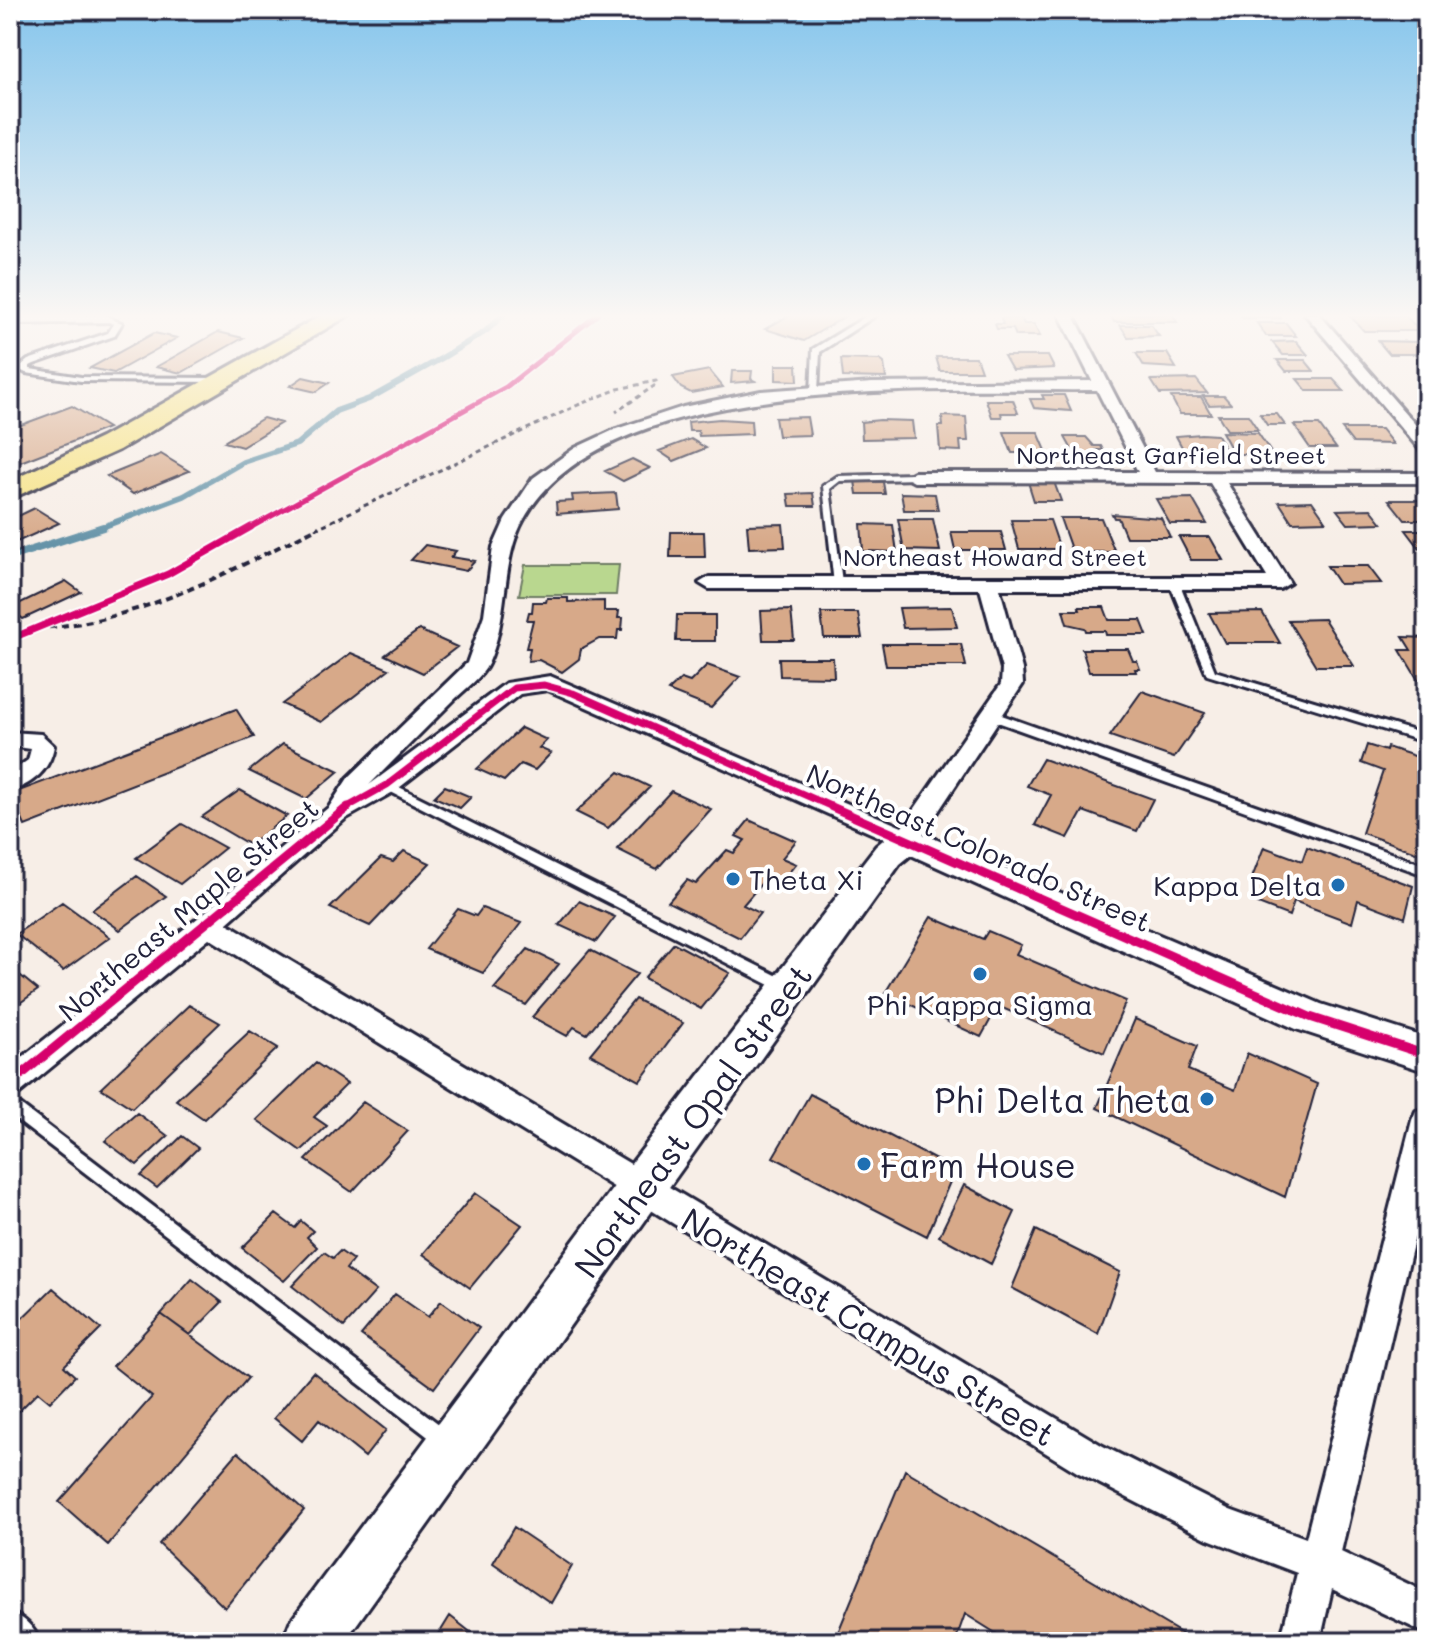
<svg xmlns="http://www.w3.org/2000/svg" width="1437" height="1652" viewBox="0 0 1437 1652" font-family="Mali,sans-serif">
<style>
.green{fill:#b9d78f;stroke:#6e7c65;stroke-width:2}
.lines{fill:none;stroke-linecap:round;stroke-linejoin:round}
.stream-far1{stroke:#6593a8;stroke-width:6}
.stream{stroke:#6593a8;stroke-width:8}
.building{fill:#d7a989;stroke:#22223b;stroke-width:2}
.lane-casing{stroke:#22223b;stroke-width:6}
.street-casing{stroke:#22223b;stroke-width:6}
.secondary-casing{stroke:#22223b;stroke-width:6}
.primary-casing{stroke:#22223b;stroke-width:6}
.path-far1{stroke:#22223b;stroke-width:3;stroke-dasharray:5 4;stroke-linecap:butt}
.path{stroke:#22223b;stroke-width:4;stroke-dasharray:7 5;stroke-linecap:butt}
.lane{fill:#fff;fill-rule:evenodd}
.street{fill:#fff;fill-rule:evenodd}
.secondary{fill:#fff;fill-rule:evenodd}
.primary{fill:#f6e281;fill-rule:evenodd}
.cycleway-far2-casing{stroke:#fff;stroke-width:8}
.cycleway-far1-casing{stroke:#fff;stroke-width:11}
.cycleway-casing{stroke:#fff;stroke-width:14}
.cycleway-far2{stroke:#d6006c;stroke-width:5}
.cycleway-far1{stroke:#d6006c;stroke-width:7}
.cycleway{stroke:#d6006c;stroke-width:9}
.poi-dot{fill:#1f6fb2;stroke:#fff;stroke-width:3}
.labels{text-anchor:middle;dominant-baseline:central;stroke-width:8;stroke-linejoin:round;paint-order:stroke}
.far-street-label{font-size:24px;fill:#22223b;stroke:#fff}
.street-label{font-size:28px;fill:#22223b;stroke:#fff}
.poi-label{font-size:28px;fill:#22223b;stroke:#fff;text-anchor:start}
.near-poi-label{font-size:34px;fill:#22223b;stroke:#fff;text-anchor:end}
.near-street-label{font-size:34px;fill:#22223b;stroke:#fff}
</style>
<rect width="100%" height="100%" fill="#f7eee7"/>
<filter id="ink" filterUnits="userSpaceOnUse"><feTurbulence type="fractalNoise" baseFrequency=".0125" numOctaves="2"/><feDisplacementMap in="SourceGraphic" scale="16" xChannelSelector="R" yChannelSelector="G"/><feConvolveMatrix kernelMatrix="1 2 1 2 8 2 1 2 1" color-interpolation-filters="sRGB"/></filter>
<g filter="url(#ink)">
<path class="green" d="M525 565H619L616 595H519Z"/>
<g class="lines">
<path class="stream-far1" d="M97 529 184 496 243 462 297 444 336 411 369 399 442 358 486 331 504 314"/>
<path class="stream" d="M10 557 103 527"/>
</g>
<path class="building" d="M792 314H849L804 341 765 329Z
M1110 314H1172L1177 322H1114Z
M1240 314H1278L1281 318H1243Z
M1350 316H1406L1420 331H1364Z
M1001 318H1021L1024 324H1034L1040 336H1016L1013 329H997L995 324H1003Z
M1257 323H1286L1296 336H1266Z
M1120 325H1151L1159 336 1128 337Z
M218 332 243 338 181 373 156 367Z
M154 333 177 338 114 373 90 368Z
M1296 341 1308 355H1283L1272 342Z
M1378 341 1419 342 1427 354H1389Z
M1136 353H1167L1176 368 1144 366Z
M1004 356H1048L1054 368 1012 370Z
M936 357H976L981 371H940Z
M841 359 880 360 884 363 886 378 843 377Z
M1277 360H1305L1314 371H1286Z
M776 365H797L798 381 776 380Z
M709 370 723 387 691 393 681 388 673 377Z
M732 371H752L751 379 755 381 731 383Z
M303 377 329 383 316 392 290 386Z
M1196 379 1207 393 1160 394 1151 380Z
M1297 379H1333L1344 391H1307Z
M1042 395H1064L1071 411 1034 408 1030 399H1044Z
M1203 396H1224L1231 404 1209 405Z
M1171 397H1201L1211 414H1180Z
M986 400H1013L1018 413H1001L1002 417H992Z
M72 406 108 428 10 466V429Z
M1260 414H1277L1285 425H1267Z
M1218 415H1248L1258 430H1227Z
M942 416 966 417 968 441H960L961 451 940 450 938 426H943Z
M807 417 810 435 778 436 775 418Z
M263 418 281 423 242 447 224 442Z
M720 419 751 421 752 434 699 436 698 431H689L688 422Z
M880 420 912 421 914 438 862 439 861 422Z
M1294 425H1319L1336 448H1310Z
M1342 429H1381L1393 444 1353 443Z
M1004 432H1038L1047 453 1022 456 1021 453H1012Z
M1222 432 1258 433 1272 454H1234Z
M1201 434 1217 435 1224 447 1215 449 1218 455 1190 454 1187 449H1183L1176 436Z
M1065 437H1086L1094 446H1101L1103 450H1096L1098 455H1075Z
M691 439 706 448 674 461 659 451Z
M161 454 189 471 133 494 107 476Z
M632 459 650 468 623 481 605 471Z
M855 481 883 482 885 494H857Z
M1028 482H1054L1061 501H1034Z
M616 493 618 509 557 514 556 502 573 501 572 495Z
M813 493 815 506H790L788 494Z
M901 493 935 494 938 510H904Z
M1192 498 1207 524H1170L1156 499Z
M1389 500H1427V520H1405Z
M1312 501 1326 521 1292 522 1279 502Z
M35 508 59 523 10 545V520Z
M1371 509 1382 523 1348 524 1337 510Z
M1112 514 1161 518 1170 537H1126L1118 518H1114Z
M1060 518H1101L1115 552H1072Z
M898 519H933L940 551 904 550Z
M1011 520H1050L1060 549H1019Z
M783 524 785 547 749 548 747 525Z
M861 524 893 525 897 552 863 551Z
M1406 530H1427V555H1425Z
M671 532H704L705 557H670Z
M951 532H1001L1006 550H955Z
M1179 537H1210L1223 560H1191Z
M425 545 456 551 451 557 475 561 466 571 411 560Z
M1327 566H1368L1381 583 1339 584Z
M66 581 81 592 23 619 10 608Z
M547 598H568V602L604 601V611H619L618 618H623L622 630H618L617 639H599L581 649 579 659 562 672 539 660 528 661 530 648H526L533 620H527L529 612H532L533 602H546Z
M952 607 957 627 903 628 899 608Z
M1079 607H1104L1109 620H1141L1147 635H1106L1105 631H1086L1085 628 1067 624 1063 610H1080Z
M791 610 794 640H763L761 611Z
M1262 612 1280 643H1225L1209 613Z
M821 613H858L862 638H824Z
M677 615H715V641H676Z
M1324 619 1354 666H1316L1288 620Z
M419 630 457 647 423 673 385 655Z
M1403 637 1427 638V695L1400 650H1411Z
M882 644H961L966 666H886Z
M1082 649H1128L1133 661H1137L1140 669H1135L1136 672H1089Z
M351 653 389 669 321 722 282 704Z
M779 658H833L834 677 780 676Z
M707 665 740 677 711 708 668 691 681 679 690 682Z
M1142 691 1205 713 1174 758 1110 736Z
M236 709 254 737 25 826 11 794Z
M521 728 547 740 539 748 551 753 535 770 521 764 504 781 477 769Z
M283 744 339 771 306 799 249 771Z
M1367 745 1386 751 1387 747 1427 760V845L1424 855 1362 833 1383 771 1361 763Z
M1043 759 1153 799 1137 831 1083 811 1068 838 1035 825 1051 795 1027 786Z
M619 772 650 787 608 828 576 812Z
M445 786 471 797 460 808 434 797Z
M240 790 287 816 250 845 202 817Z
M671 791 711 809 657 869 617 849Z
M749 820 796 841 782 858 796 864 779 884 766 878 743 905 760 913 740 938 668 902 687 880 696 884 727 850 734 853 745 840 736 836Z
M182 824 225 848 180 884 136 858Z
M1264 847 1302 861 1307 847 1413 886 1405 918 1358 900 1352 923 1294 901 1289 916 1258 904 1266 884 1252 878Z
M404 851 430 863 370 926 330 908 381 858 393 862Z
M137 876 166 896 120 930 92 910Z
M579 901 615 917 596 942 559 925Z
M62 902 110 937 63 971 16 934Z
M482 908 521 923 483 973 426 949 458 909 476 916Z
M931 917 983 939 988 931 1021 945 1016 954 1126 1001 1104 1053 998 1006 981 1037 885 993Z
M674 943 730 973 701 1009 644 978Z
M528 949 559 964 526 1005 494 989Z
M590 950 637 974 587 1034 574 1027 567 1036 532 1017Z
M10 967 38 990 10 1010Z
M635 999 683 1023 640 1081 590 1054Z
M189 1005 220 1023 132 1108 101 1088Z
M1135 1019 1197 1046 1188 1070 1235 1090 1247 1053 1317 1084 1285 1197 1097 1108Z
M250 1031 278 1048 204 1119 176 1100Z
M316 1063 347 1084 314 1117 327 1126 301 1151 257 1120Z
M810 1094 955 1170 927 1236 773 1157Z
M363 1102 408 1131 352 1192 306 1160Z
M137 1113 168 1136 137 1165 105 1141Z
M182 1136 198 1148 157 1188 141 1176Z
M964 1185 1015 1212 991 1264 939 1236Z
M475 1193 522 1225 470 1288 423 1254Z
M276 1214 295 1228 301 1221 313 1231 307 1237 317 1247 284 1281 242 1248Z
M1036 1230 1120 1272 1098 1334 1012 1288Z
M340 1251 353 1260 346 1269 376 1291 344 1327 292 1286 324 1252 333 1258Z
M192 1279 222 1302 190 1335 161 1314Z
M53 1288 101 1329 64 1366 75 1376 50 1402 38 1392 17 1413 10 1406V1330Z
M395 1294 428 1317 441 1301 479 1328 434 1388 361 1335Z
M161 1314 248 1378 108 1545 59 1502 152 1397 113 1366Z
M313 1372 386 1430 365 1457 319 1420 302 1441 274 1418Z
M238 1452 304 1510 225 1608 159 1544Z
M905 1470 1196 1642H1010L965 1614 955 1642H834Z
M514 1527 572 1566 551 1603 493 1563Z
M450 1616 483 1642H434Z"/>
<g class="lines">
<g class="lane-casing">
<path id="lane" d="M870 314H878L820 352 818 391 811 393 813 349Z
M106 317 122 323 114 336 34 364 30 366V369L81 377 218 378 222 380 218 382 81 381 26 373 22 371V365L28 360 108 333 114 324 104 320V318Z
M914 474 917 475V479L840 481 830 489 842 582 837 585 834 584 823 486 838 476Z
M1174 579 1179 582 1215 671 1427 735V743L1207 675 1169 582Z
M993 712 1427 866V876L989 719 988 716 989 713Z
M387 781 790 982 792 986 790 990 785 992 780 990 383 788 381 785Z
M10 1099 15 1101 452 1434 455 1440 452 1446 446 1449 440 1446 10 1115Z"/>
</g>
<g class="street-casing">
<path id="street" d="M1059 314H1073L1155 472 1427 473V483H1227L1290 583 1280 589H1000L1022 669 1023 684 916 845 907 848 898 845 548 690 520 694 395 791 345 819 227 923 1103 1446 1230 1510 1306 1538 1412 1120 1416 1111 1427 1107V1184L1341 1552 1427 1593V1634L1332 1589 1320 1642H1280L1297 1573 1208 1539 1077 1472 209 938 20 1093 10 1097V1067L199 917 329 807 348 778 467 663 484 615 493 547 505 520 533 478 575 448 616 429 683 407 761 391 872 383 1092 381ZM1097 390 1138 472H914L905 477 914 482 1210 483 1267 577H709L699 583 709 589H980L1002 669 1001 684 902 827 550 676 506 683 369 785C398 756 426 728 455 699 465 689 482 677 488 664 510 616 500 561 524 519 608 369 946 392 1097 390Z
M1305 314H1319L1427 438V453L1421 451Z
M106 315 113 319 111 322 10 324V316Z
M10 732 41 734 54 746C50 770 33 784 10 791V773L28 760 31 749 10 746Z
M10 1612C26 1619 33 1626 40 1642H10Z"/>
</g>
<g class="secondary-casing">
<path id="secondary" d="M907 827 1321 1004 1427 1038V1072L1296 1029 911 855 900 864 344 1642H282L290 1622 624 1173 876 846 895 830Z"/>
</g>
<g class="primary-casing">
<path id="primary" d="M324 314H351L119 450 10 499V481L101 438Z"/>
</g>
<path class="path-far1" d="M315 529 578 405 618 389 656 381 657 384 616 412"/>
<path class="path" d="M37 628C139 623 229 571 319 527"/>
<use href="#lane" class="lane"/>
<use href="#street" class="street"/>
<use href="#secondary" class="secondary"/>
<use href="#primary" class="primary"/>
<g class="cycleway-far2-casing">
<path id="cycleway-far2" d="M248 529 506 387 598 314"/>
</g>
<g class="cycleway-far1-casing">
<path id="cycleway-far1" d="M10 639 168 574 251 527
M344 809 387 785 514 688 544 685 573 693 837 809"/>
</g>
<g class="cycleway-casing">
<path id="cycleway" d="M832 807 1310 1017 1427 1055
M10 1084 348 807"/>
</g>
<use href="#cycleway-far2" class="cycleway-far2"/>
<use href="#cycleway-far1" class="cycleway-far1"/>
<use href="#cycleway" class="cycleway"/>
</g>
</g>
<linearGradient id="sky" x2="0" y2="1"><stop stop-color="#85c5ec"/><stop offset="0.58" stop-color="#fbf7f4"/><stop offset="1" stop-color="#fbf7f4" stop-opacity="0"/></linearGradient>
<rect width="1437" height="545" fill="url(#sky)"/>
<g class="poi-dot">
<circle cx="733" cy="879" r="8"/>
<circle cx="1338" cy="885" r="8"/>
<circle cx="980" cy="974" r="8"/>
<circle cx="1207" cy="1099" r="8"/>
<circle cx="864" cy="1164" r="8"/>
</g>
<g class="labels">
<g class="far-street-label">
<text x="1171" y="454">Northeast Garfield Street</text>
<text x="995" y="556">Northeast Howard Street</text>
</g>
<g class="street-label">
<text transform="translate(979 847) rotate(24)">Northeast Colorado Street</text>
<text transform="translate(188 909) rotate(-40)">Northeast Maple Street</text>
</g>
<g class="poi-label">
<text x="749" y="879">Theta Xi</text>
<text x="1322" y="885" text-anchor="end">Kappa Delta</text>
<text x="980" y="1004" text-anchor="middle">Phi Kappa Sigma</text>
</g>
<g class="near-poi-label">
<text x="1191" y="1099">Phi Delta Theta</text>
<text x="880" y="1164" text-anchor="start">Farm House</text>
</g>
<g class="near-street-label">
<text transform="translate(692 1120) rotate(-54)">Northeast Opal Street</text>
<text transform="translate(869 1326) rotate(31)">Northeast Campus Street</text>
</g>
</g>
<rect width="1437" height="1652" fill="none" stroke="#fff" stroke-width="40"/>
<rect x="20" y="20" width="1397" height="1612" fill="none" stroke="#22223b" stroke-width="3" filter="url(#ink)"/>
</svg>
